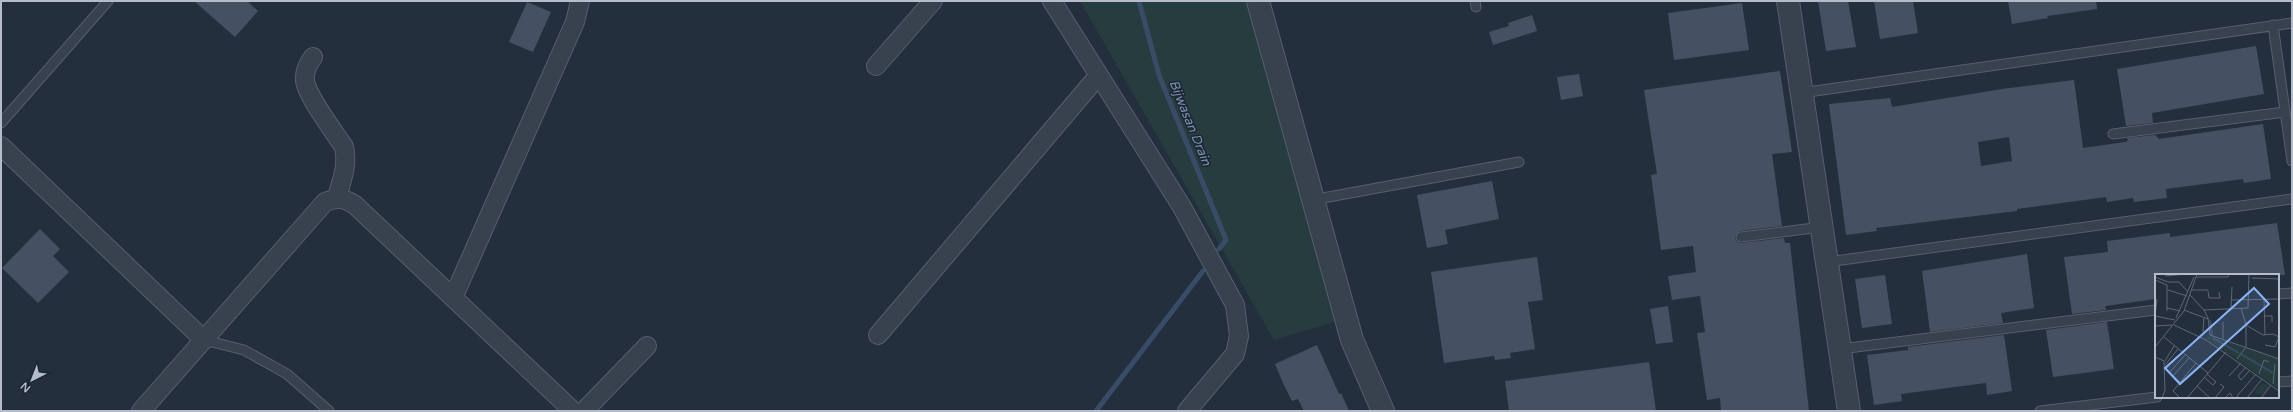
<svg xmlns="http://www.w3.org/2000/svg" width="2293" height="412" viewBox="0 0 2293 412" font-family="'Varela Round',sans-serif">
<style>
.green{fill:#263c3f}
.lines{fill:none;stroke-linecap:round;stroke-linejoin:round}
.stream{stroke:#394c67;stroke-width:5}
.building{fill:#455162;fill-rule:evenodd}
.service-casing{stroke:#565f6c;stroke-width:11}
.minor-casing{stroke:#565f6c;stroke-width:20}
.tertiary-casing{stroke:#565f6c;stroke-width:24}
.service{stroke:#38414e;stroke-width:9}
.minor{stroke:#38414e;stroke-width:18}
.tertiary{stroke:#38414e;stroke-width:22}
.labels{text-anchor:middle;dominant-baseline:central;stroke-width:3;stroke-linejoin:round;paint-order:stroke}
.water-label{font-size:13px;font-style:italic;fill:#7c92b1;stroke:#1d2633}
.inset-river{fill:none;stroke:#394c67;stroke-width:2}
.inset-road{fill:none;stroke:#5e6776;stroke-width:1}
.view{fill:#8ab4f8;fill-opacity:0.15;stroke:#8ab4f8;stroke-width:2}
.inset-edge{fill:none;stroke:#b4bcc9;stroke-width:2}
</style>
<rect width="100%" height="100%" fill="#242f3e"/>
<path class="green" d="M1080 1H1248L1263 65 1338 321 1274 340Z"/>
<g class="lines">
<path class="stream" d="M1139 1 1159 75 1226 240 1219 249
M1096 411 1203 271"/>
</g>
<path class="building" d="M194 1H247L258 11 235 37Z
M1818 1H1848L1856 47 1826 51Z
M1874 1H1913L1918 33 1880 39Z
M2008 1H2096L2097 9 2047 16 2048 18 2012 24Z
M527 2 551 12 533 52 509 42Z
M1742 3 1749 50 1674 60 1668 13Z
M1532 15 1537 31 1493 45 1489 32 1509 26 1508 23Z
M2256 46 2264 94 2152 113 2153 123 2126 126 2117 69Z
M1780 71 1792 152 1772 154 1782 226 1740 231 1735 237 1736 241 1741 243 1784 238 1785 243H1790L1809 411H1721L1720 398 1707 400 1697 333 1705 332 1700 296 1672 300 1668 276 1696 272 1693 246 1661 250 1651 175 1657 174 1644 90Z
M1579 74 1583 96 1561 100 1557 77Z
M2074 80 2083 148 2125 142 2128 141 2127 138 2155 135 2159 139 2263 124 2271 179 2244 183 2243 179 2166 189 2167 198 2134 202 2133 198 2107 202 2106 197 2017 209V211L1876 228 1877 231 1846 235 1829 104 1890 98 1892 107 2002 89ZM2009 137 2012 161 1981 166 1978 142Z
M1492 181 1499 219 1445 230 1448 244 1427 248 1417 195Z
M2277 223 2285 275H2156V299L2105 306 2106 310 2072 314 2064 257 2108 252 2107 241 2170 233V237Z
M40 229 60 249 53 256 69 272 38 303 2 268Z
M2027 254 2034 308 2001 313 2003 323 1930 332 1922 271Z
M1537 257 1543 300 1528 302 1535 349 1510 353 1511 358 1495 360 1494 356 1444 363 1431 272Z
M1885 275 1892 324 1862 328 1855 279Z
M1668 306 1673 342 1656 344 1650 309Z
M2107 322 2114 369 2053 377 2046 330Z
M2004 335 2012 391 1987 395 1986 383 1901 394 1902 401 1874 405 1867 355 1908 350V347Z
M1317 345 1339 394 1341 393 1349 411H1304L1298 399 1292 401 1283 383 1275 364Z
M1649 362 1656 411H1509L1505 381Z"/>
<g class="lines">
<g class="service-casing">
<path id="service" d="M1475 1 1476 7
M2273 25 2292 161
M1801 93 2292 23
M1 123 108 1
M2113 134 2285 112
M1323 198 1519 162
M1741 237 1822 227
M1827 262 2292 199
M2278 294 2292 293
M204 340 244 350 287 374 329 411
M1840 349 2156 310
M2278 382 2292 381
M2040 411 2157 397"/>
</g>
<g class="minor-casing">
<path id="minor" d="M1052 1 1182 207 1235 305 1239 336 1235 354 1187 411
M313 57C308 64 304 71 305 80 306 95 335 133 344 147 348 165 342 180 337 197
M876 66 933 1
M1 146 204 340
M453 298 575 22 580 1
M878 335 1098 76
M141 411 325 202C338 197 344 198 355 205L573 411
M584 411 647 346"/>
</g>
<g class="tertiary-casing">
<path id="tertiary" d="M1258 1 1352 340 1383 411
M1788 1 1849 411"/>
</g>
<use href="#service" class="service"/>
<use href="#minor" class="minor"/>
<use href="#tertiary" class="tertiary"/>
</g>
<g class="labels">
<g class="water-label">
<text transform="translate(1190 123) rotate(68)">Bijwasan Drain</text>
</g>
</g>
<g transform="translate(2155 274)">
<rect width="124" height="124" fill="#242f3e"/>
<path d="M52 61 124 85V115L51 64ZM108 109 115 112 108 120H101L100 116Z" fill="#263c3f"/>
<path class="inset-river" d="M55 46 57 61M58 64 84 79M86 80 118 99"/>
<path class="inset-road" d="M10 2 31 0M0 3 13 8H24L33 18M41 3H73L74 0M97 4 124 5M0 6 12 11V37M13 16 32 22M37 16H53M53 17 54 24H65L64 18M35 21 49 36 93 34 94 0M109 24 110 61M76 26 124 25M12 34 25 37M76 34 77 13M86 34 91 51 108 61 118 60 124 63M29 36 53 45M49 36 53 44 55 61 124 85M0 42 20 46M0 42 2 25M110 42H117V48M21 44 39 3M68 48V65M19 51 51 66 124 117M0 52 17 51M48 58 49 44M9 63 53 99M110 71 120 73 124 63M0 73 29 37 42 0M0 83 9 87 10 116 7 124M82 85 91 73V51M10 87 19 72M10 91 23 75M91 93 83 102 86 106 95 96M10 95 25 108M10 96 27 78M14 99 30 81M104 100 109 86 114 88M18 102 34 84M74 102 86 89M49 103 58 111 61 108 52 100M118 110 120 90M42 112 55 124M25 124 18 117 41 89M32 124 71 78M60 124 69 113 65 110M70 124 75 119 78 124M83 124 82 122 101 100M92 124 107 105M106 124 116 111"/>
<path class="view" d="M99 14 114 30 25 110 10 94Z"/>
<rect width="124" height="124" class="inset-edge"/>
</g>
<rect width="2293" height="412" fill="none" stroke="#b4bcc9" stroke-width="4"/>
<g transform="translate(32 380) rotate(222)" stroke="#1d2633" stroke-width="3" paint-order="stroke">
<path d="M0-3L7 15L0 10L-7 15Z" fill="#b4bcc9"/>
<text y="-6" font-size="11" font-weight="bold" text-anchor="middle" fill="#b4bcc9">N</text>
</g>
</svg>
